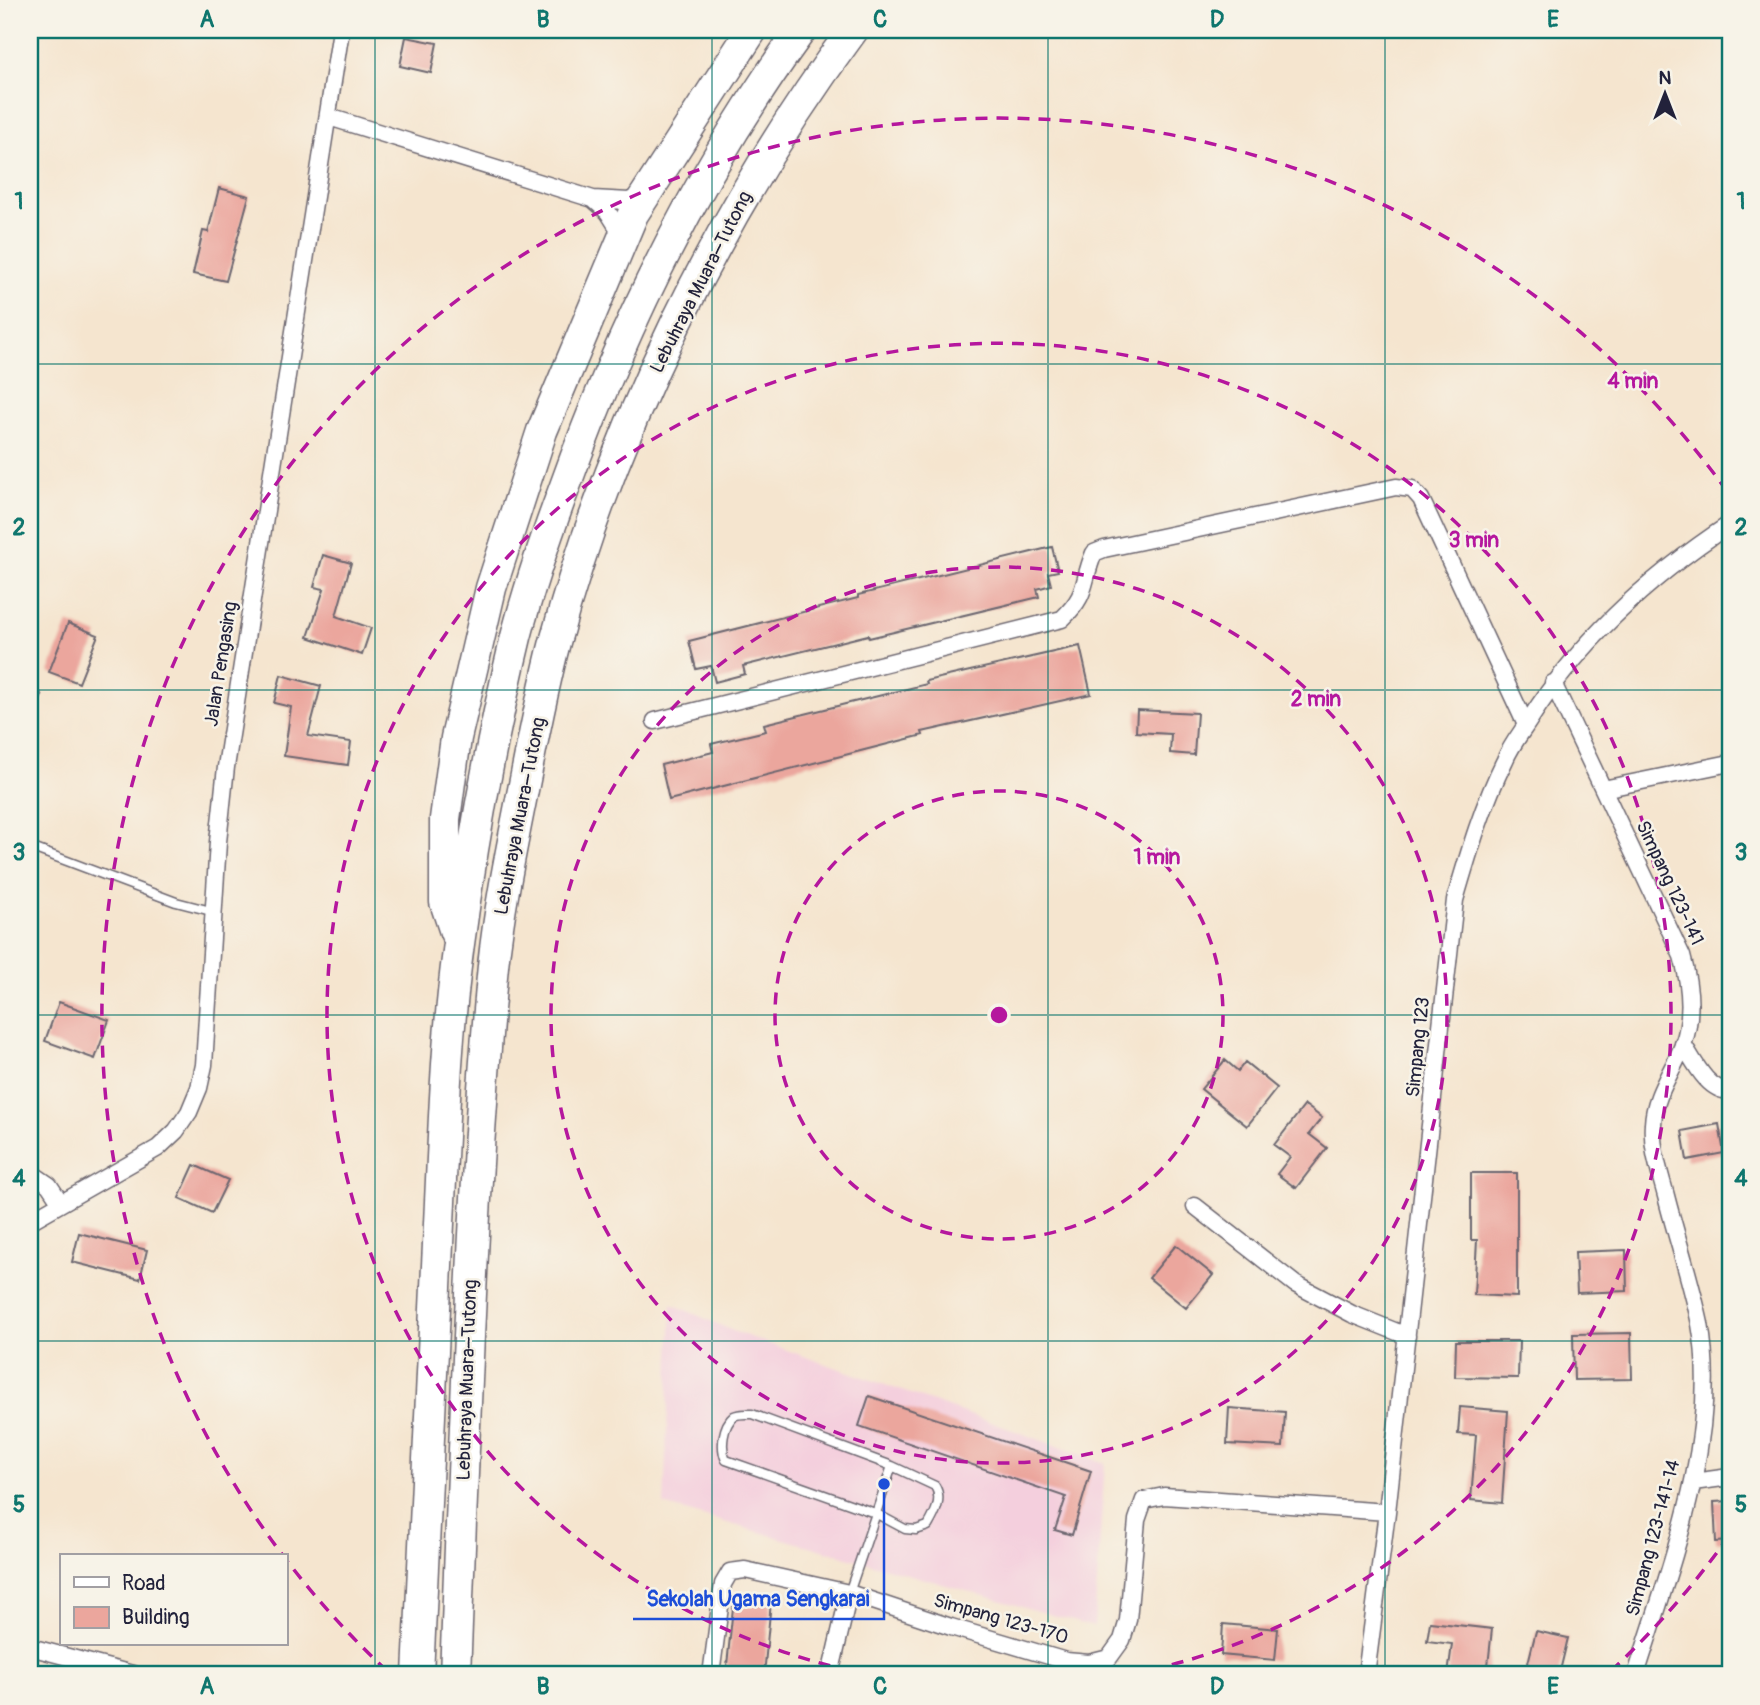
<svg xmlns="http://www.w3.org/2000/svg" width="1760" height="1705" viewBox="0 0 1760 1705" font-family="Pangolin,sans-serif">
<style>
.built{fill:#f4cfdd}
.building{fill:#eba69d}
.lines{fill:none;stroke-linecap:round;stroke-linejoin:round}
.lane-casing{stroke:#6c666f;stroke-width:11}
.street-casing{stroke:#6c666f;stroke-width:19}
.highway-casing{stroke:#6c666f;stroke-width:33}
.lane{stroke:#fff;stroke-width:8}
.street{stroke:#fff;stroke-width:16}
.highway{stroke:#fff;stroke-width:30}
.grid{fill:none;stroke:#0f766e;stroke-width:2;stroke-opacity:0.55}
.ring{fill:none;stroke:#b5179e;stroke-width:3.5;stroke-dasharray:12 9}
.labels{text-anchor:middle;dominant-baseline:central;stroke-width:5;stroke-linejoin:round;paint-order:stroke}
.street-label{font-size:19px;fill:#22223b;stroke:#f7f3e8}
.centre{fill:#b5179e;stroke:#f7f3e8;stroke-width:3.5}
.ring-label{font-size:21px;text-anchor:middle;font-weight:bold;fill:#b5179e;stroke:#f7f3e8;stroke-width:5;stroke-linejoin:round;paint-order:stroke}
.leader{fill:none;stroke:#1d4ed8;stroke-width:2.5}
.callout-dot{fill:#1d4ed8;stroke:#f7f3e8;stroke-width:2.5}
.callout-label{font-size:21px;text-anchor:middle;font-weight:bold;fill:#1d4ed8;stroke:#f7f3e8;stroke-width:5;stroke-linejoin:round;paint-order:stroke}
.neatline{fill:none;stroke:#0f766e;stroke-width:2.5}
.grid-label{font-size:23px;text-anchor:middle;font-weight:bold;fill:#0f766e}
</style>
<rect width="100%" height="100%" fill="#f7f3e8"/>
<filter id="ink" filterUnits="userSpaceOnUse"><feTurbulence type="fractalNoise" baseFrequency=".0143" numOctaves="2"/><feDisplacementMap in="SourceGraphic" scale="14" xChannelSelector="R" yChannelSelector="G"/><feConvolveMatrix kernelMatrix="1 2 1 2 8 2 1 2 1" color-interpolation-filters="sRGB"/></filter>
<filter id="wash" filterUnits="userSpaceOnUse"><feTurbulence type="fractalNoise" baseFrequency=".00686" numOctaves="4" result="noise"/><feDisplacementMap in="SourceGraphic" scale="28" xChannelSelector="R" yChannelSelector="G"/><feGaussianBlur stdDeviation="1.57" result="paint"/><feColorMatrix in="noise" values="0 0 0 0 0 0 0 0 0 0 0 0 0 0 0 0 0 1.4 0 .05"/><feComposite in="paint" operator="in"/></filter>
<g filter="url(#wash)">
<rect width="100%" height="100%" fill="#f5e5cf"/>
<path class="built" d="M672 1304 733 1331 1105 1463 1094 1627 664 1505Z"/>
<g id="blocks">
<path class="building" d="M406 37 437 43 431 73 400 66Z
M219 188 249 196 226 281 193 274 203 231 208 232Z
M1052 547 1058 571 1048 573 1051 585 1037 589 1039 597 869 638 868 635 743 666 745 674 715 682 711 666 696 669 689 641 858 598V595Z
M323 555 351 563 336 616 371 628 362 655 308 637 324 589 314 587Z
M68 623 98 635 79 683 49 672Z
M1080 646 1091 694 922 732 923 735 669 800 661 765 713 752 711 744 766 731 764 724 927 684 926 681Z
M281 675 321 686 308 736 351 742 348 765 284 756 291 707 274 703Z
M1137 710 1197 713 1194 755 1170 753 1171 734 1136 732Z
M59 1002 109 1020 95 1059 45 1041Z
M1225 1060 1238 1071 1245 1062 1277 1088 1247 1126 1201 1089Z
M1305 1105 1322 1118 1309 1134 1327 1148 1296 1188 1277 1174 1290 1157 1274 1145Z
M1719 1124 1724 1153 1687 1160 1682 1131Z
M194 1165 228 1180 212 1213 179 1198Z
M1471 1173H1517V1297L1474 1295 1477 1240H1471Z
M79 1233 147 1250 140 1279 72 1262Z
M1176 1245 1213 1275 1186 1308 1149 1278Z
M1626 1250 1627 1291 1577 1293 1575 1252Z
M1631 1333 1632 1379 1574 1380 1573 1334Z
M1456 1341H1519L1518 1378 1455 1377Z
M869 1396 1091 1471 1072 1535 1055 1530 1066 1497 859 1426Z
M1460 1407 1508 1411 1502 1503 1471 1500 1476 1435 1458 1434Z
M1229 1408 1285 1412 1283 1447 1227 1444Z
M1730 1501V1541L1716 1542 1714 1502Z
M734 1598 771 1602 764 1675H726Z
M1430 1622 1492 1629 1487 1675H1448L1452 1644 1427 1641Z
M1223 1624 1278 1629 1275 1660 1221 1655Z
M1536 1631 1568 1638 1559 1675H1525Z"/>
</g>
</g>
<g filter="url(#ink)">
<use href="#blocks" fill-opacity="0" stroke="#6c666f" stroke-width="2"/>
<g class="lines">
<g class="lane-casing">
<path id="lane" d="M30 695 37 696
M30 847 176 902 215 912
M849 1593 892 1466 752 1414C746 1414 739 1413 734 1416 723 1425 720 1447 726 1460L875 1513 905 1529 916 1530 928 1526C935 1514 943 1499 935 1486L892 1466"/>
</g>
<g class="street-casing">
<path id="street" d="M329 117 593 199 629 201 642 195
M593 199 608 212 623 236
M1553 683 1682 956C1690 984 1693 1017 1683 1045 1673 1071 1654 1095 1653 1124 1651 1148 1660 1173 1666 1196 1677 1239 1691 1281 1700 1324 1721 1437 1669 1569 1636 1675
M655 721 1062 619C1089 593 1081 584 1094 553L1104 549 1396 487 1412 489 1421 499 1526 725
M1603 789 1730 763
M1683 1044C1694 1061 1707 1091 1730 1091
M30 1172 49 1185 61 1203
M1195 1206 1295 1284 1352 1314 1407 1336
M30 1221 158 1148 176 1131 189 1112 199 1088 204 1065 218 842 226 767 341 30
M1693 1482 1730 1477
M30 1647 136 1675
M711 1675 723 1584 730 1572 745 1570 849 1593 951 1627 1066 1661 1089 1663 1109 1658 1122 1640 1128 1620 1137 1520 1144 1500 1164 1496 1387 1512
M830 1675 849 1593
M1366 1675 1387 1512 1455 900C1469 852 1483 804 1505 760 1511 745 1522 732 1530 719 1581 639 1651 576 1730 524"/>
</g>
<g class="highway-casing">
<path id="highway" d="M455 932 445 902V819L456 738 491 588 542 431 633 214 752 30
M418 1675C425 1531 431 1388 438 1244 443 1147 445 1047 458 951 472 845 491 740 516 637 529 587 546 537 564 489 622 327 700 169 801 30
M455 1675C462 1499 468 1323 479 1147 483 1087 487 1026 493 966 499 909 511 851 522 795 532 744 542 692 555 642 613 428 721 208 853 30"/>
</g>
<use href="#lane" class="lane"/>
<use href="#street" class="street"/>
<use href="#highway" class="highway"/>
</g>
</g>
<path class="grid" d="M375 30V1675M712 30V1675M1048 30V1675M1385 30V1675M30 364H1730M30 690H1730M30 1015H1730M30 1341H1730"/>
<g class="ring">
<circle cx="999" cy="1015" r="224"/>
<circle cx="999" cy="1015" r="448"/>
<path d="M871 1675A672 672 0 1 1 1127 1675"/>
<path d="M1729 1536A897 897 0 0 1 1611 1671M387 1671A897 897 0 1 1 1729 494"/>
</g>
<g class="labels">
<g class="street-label">
<text transform="translate(701 282) rotate(-63)">Lebuhraya Muara–Tutong</text>
<text transform="translate(221 664) rotate(-81)">Jalan Pengasing</text>
<text transform="translate(520 816) rotate(-79)">Lebuhraya Muara–Tutong</text>
<text transform="translate(1670 883) rotate(65)">Simpang 123-141</text>
<text transform="translate(1418 1047) rotate(-84)">Simpang 123</text>
<text transform="translate(467 1380) rotate(-88)">Lebuhraya Muara–Tutong</text>
<text transform="translate(1653 1538) rotate(-75)">Simpang 123-141-14</text>
<text transform="translate(1001 1619) rotate(16)">Simpang 123-170</text>
</g>
</g>
<circle cx="999" cy="1015" r="10" class="centre"/>
<g class="ring-label">
<text x="1633" y="388">4 min</text>
<text x="1474" y="547">3 min</text>
<text x="1316" y="706">2 min</text>
<text x="1157" y="864">1 min</text>
</g>
<path class="leader" d="M884 1484L884 1619H633"/>
<circle class="callout-dot" cx="884" cy="1484" r="7"/>
<g class="callout-label">
<text x="758" y="1606">Sekolah Ugama Sengkarai</text>
</g>
<rect width="1760" height="1705" fill="none" stroke="#f7f3e8" stroke-width="77"/>
<rect x="60" y="1554" width="228" height="91" fill="#f7f3e8" stroke="#a29fa3" stroke-width="2"/>
<rect x="74" y="1577" width="35" height="10" fill="#ffffff" stroke="#a29fa3" stroke-width="2"/>
<text x="122" y="1590" font-size="21" fill="#22223b">Road</text>
<rect x="74" y="1607" width="35" height="21" fill="#eba69d" stroke="#a29fa3" stroke-width="2"/>
<text x="122" y="1624" font-size="21" fill="#22223b">Building</text>
<g transform="translate(1665 94)" stroke="#f7f3e8" stroke-width="5" paint-order="stroke">
<path d="M0-5L12 26L0 18L-12 26Z" fill="#22223b"/>
<text y="-10" font-size="19" font-weight="bold" text-anchor="middle" fill="#22223b">N</text>
</g>
<rect x="38" y="38" width="1684" height="1628" class="neatline"/>
<g class="grid-label">
<text x="207" y="27">A</text>
<text x="543" y="27">B</text>
<text x="880" y="27">C</text>
<text x="1217" y="27">D</text>
<text x="1553" y="27">E</text>
<text x="19" y="209">1</text>
<text x="1741" y="209">1</text>
<text x="19" y="535">2</text>
<text x="1741" y="535">2</text>
<text x="19" y="860">3</text>
<text x="1741" y="860">3</text>
<text x="19" y="1186">4</text>
<text x="1741" y="1186">4</text>
<text x="19" y="1512">5</text>
<text x="1741" y="1512">5</text>
<text x="207" y="1694">A</text>
<text x="543" y="1694">B</text>
<text x="880" y="1694">C</text>
<text x="1217" y="1694">D</text>
<text x="1553" y="1694">E</text>
</g>
</svg>
